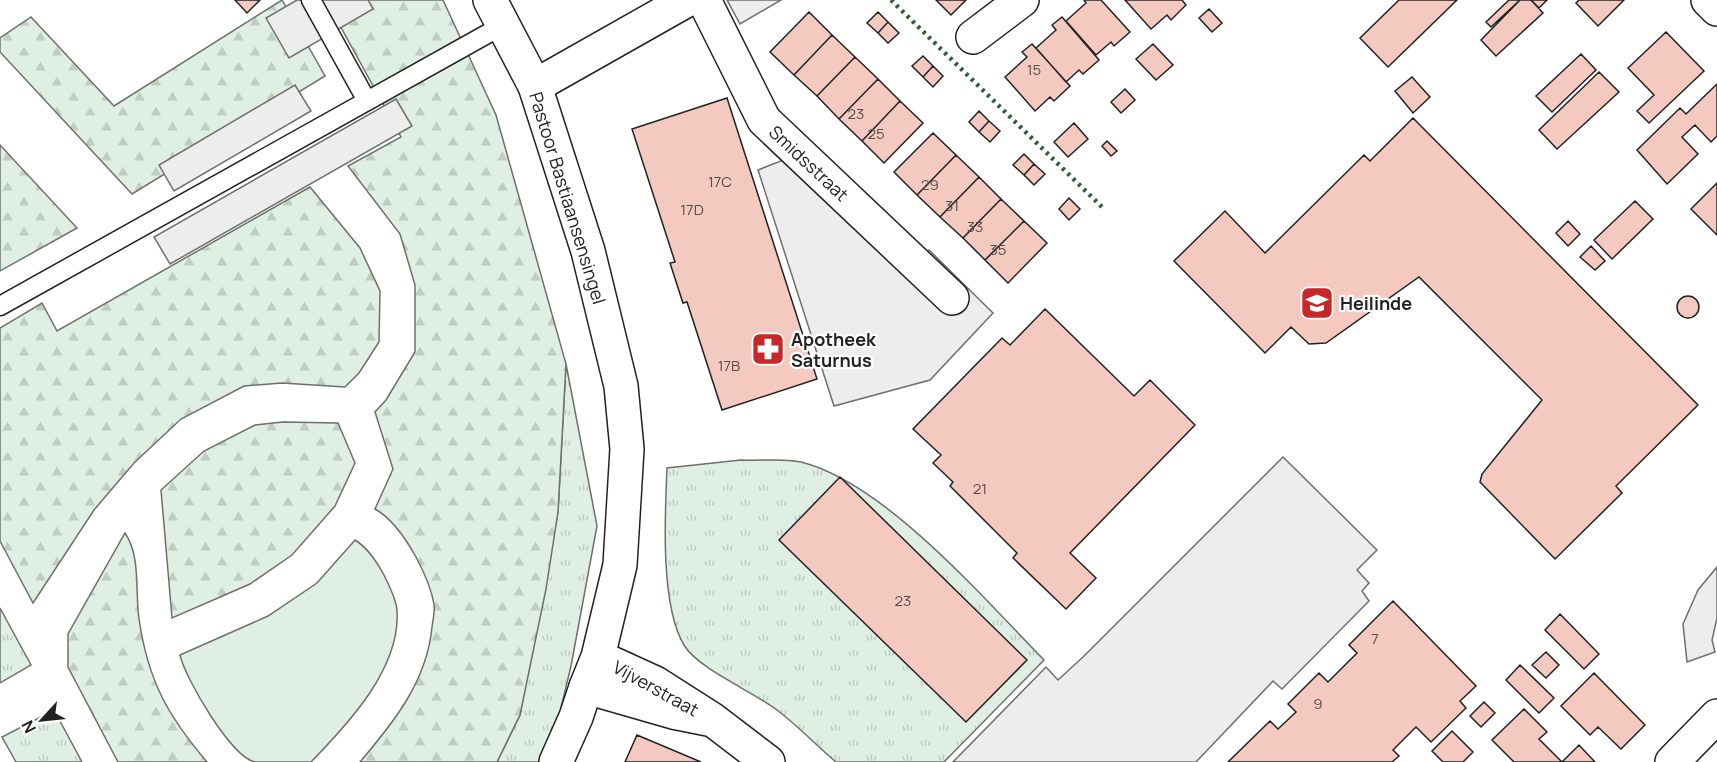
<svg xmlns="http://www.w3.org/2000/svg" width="1717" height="762" viewBox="0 0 1717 762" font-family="Manrope,sans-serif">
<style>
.grass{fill:url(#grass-tufts);stroke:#6f6f6f;stroke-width:1.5}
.forest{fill:url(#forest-firs);stroke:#6f6f6f;stroke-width:1.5}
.pitch{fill:#e0efe3;stroke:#6f6f6f;stroke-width:1.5}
.parking{fill:#ededed;stroke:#6f6f6f;stroke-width:1.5}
.building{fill:#f3c9c0;stroke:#222;stroke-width:1.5}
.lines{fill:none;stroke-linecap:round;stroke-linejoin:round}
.lane-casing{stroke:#222;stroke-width:21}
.street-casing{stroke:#222;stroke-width:36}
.secondary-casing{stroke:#222;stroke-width:36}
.lane{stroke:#fff;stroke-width:18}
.street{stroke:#fff;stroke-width:33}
.secondary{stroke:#fff;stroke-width:33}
.hedge{stroke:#2f5e38;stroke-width:4.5;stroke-dasharray:3 4.5;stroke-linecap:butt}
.labels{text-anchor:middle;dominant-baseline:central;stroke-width:4.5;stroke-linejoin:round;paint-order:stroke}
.number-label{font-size:15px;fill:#564c4a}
.street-label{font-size:18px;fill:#222;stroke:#fff}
.poi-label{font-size:18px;font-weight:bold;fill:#222;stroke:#fff;text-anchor:start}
</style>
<defs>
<pattern id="grass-tufts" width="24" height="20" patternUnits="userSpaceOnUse" patternTransform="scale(1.5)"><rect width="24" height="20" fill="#e0efe3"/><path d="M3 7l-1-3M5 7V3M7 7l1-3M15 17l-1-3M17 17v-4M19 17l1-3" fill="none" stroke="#c0cdc2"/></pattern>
<pattern id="forest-firs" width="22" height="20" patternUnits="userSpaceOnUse" patternTransform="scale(1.5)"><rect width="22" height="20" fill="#e0efe3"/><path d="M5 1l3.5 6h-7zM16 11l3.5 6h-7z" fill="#c0cdc2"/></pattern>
</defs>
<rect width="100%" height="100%" fill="#fff"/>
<path class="grass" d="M566 364 597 526 571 666 555 733 542 762H497L520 715 558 512Z
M741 460C760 461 783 458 801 462 885 483 983 598 1044 660L944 762H836C816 745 798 726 777 710 754 692 698 669 684 645 660 605 665 514 667 468Z
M0 608 31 665 0 683Z
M54 710 82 762H16L2 737Z"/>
<path class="forest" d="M282 0 325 76 132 194 0 52V38L31 17 114 106Z
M350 0H443L496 115 566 364 558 512 546 589 520 715 497 762H360C394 722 427 681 432 627 433 620 435 611 434 604 431 587 424 572 416 557 406 539 393 519 375 509L393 469 375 412 386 400 415 352V285L400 234 348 166 401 137 332 11Z
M0 145 77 228 0 271Z
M310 187 360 248 380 291 379 342 359 373 345 387 282 383 244 386 181 419 134 463 94 510 33 603 0 541V328L42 303 57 331Z
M283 422 338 423 355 463 335 506 292 555 250 584 172 618 161 490 204 451 255 425Z
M125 533C141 556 135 592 139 619 148 680 167 715 207 762H118L68 667V634Z"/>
<path class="pitch" d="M355 540C368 548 377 562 384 575 389 586 396 598 397 610 401 668 348 724 311 762 293 762 272 762 255 762 231 757 185 678 180 655L268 616 317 583Z"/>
<path class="parking" d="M297 0H368L373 9 289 58 266 18Z
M727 0H781L740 24Z
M295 85 311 111 174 191 159 165Z
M396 99 412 126 170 264 154 237Z
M783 160 907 273 929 250 993 313 930 380 834 406 758 170Z
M1283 457 1377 550 1357 570 1369 583 1362 591 1369 601 1282 689 1273 681 1196 762H953L1046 667 1058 680 1084 656Z
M1717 567V618L1712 640 1715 652 1687 662 1683 624 1698 590Z"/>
<path class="building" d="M235 0H260L247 13Z
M936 0H966L951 15Z
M1084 0H1101L1130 32 1114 46 1111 42 1096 55 1066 21 1086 3Z
M1125 0H1182L1186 5 1171 20 1167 15 1151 29Z
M1399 0H1457L1388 67 1360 38Z
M1509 0H1520L1491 27 1486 22Z
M1520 0H1531L1543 13 1496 56 1481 40Z
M1531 0H1547L1539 8Z
M1579 0H1624L1598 26 1576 3Z
M1209 9 1222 23 1212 32 1199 18Z
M809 12 832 35 794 75 770 52Z
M878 12 888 22 878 33 867 23Z
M1062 17 1099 60 1083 74 1079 70 1066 82 1036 48 1056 30 1052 25Z
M888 22 899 33 888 43 878 33Z
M1666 32 1704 71 1649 123 1637 111 1654 95 1628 68Z
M832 35 855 57 817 96 794 75Z
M1032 44 1070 86 1054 101 1050 97 1035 111 1005 77 1027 57 1022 52Z
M1153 44 1173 65 1156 80 1136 59Z
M1581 54 1596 70 1552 112 1536 96Z
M923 56 933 66 923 77 912 66Z
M855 57 878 79 839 119 817 96Z
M933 66 943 76 933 87 923 77Z
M1599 72 1619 92 1557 149 1539 130Z
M1412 77 1430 97 1413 113 1395 91Z
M878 79 900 101 862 141 839 119Z
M1717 84V136L1711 142 1695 125 1682 137 1698 154 1667 184 1637 150 1680 108 1686 114Z
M1125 89 1135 100 1121 113 1111 102Z
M727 98 817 379 722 410 687 302 683 303 670 263 675 262 632 129Z
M900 101 923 123 884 163 862 141Z
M979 111 989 121 979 132 969 122Z
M1413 118 1698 405 1616 486 1622 493 1555 559 1480 482 1482 474 1542 400 1419 277 1326 343 1309 344 1291 327 1265 353 1174 261 1225 211 1265 253 1364 155 1370 161Z
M989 121 1000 131 990 142 979 132Z
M1074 123 1088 139 1068 157 1054 142Z
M933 133 956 155 917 195 894 172Z
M1107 141 1117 151 1111 156 1102 146Z
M1024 154 1034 164 1024 175 1013 165Z
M956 155 979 177 940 217 917 195Z
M1034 164 1045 174 1034 185 1024 175Z
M979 177 1001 199 963 238 940 217Z
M1717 183V235L1691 209Z
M1069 198 1080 209 1069 220 1059 209Z
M1001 199 1024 221 985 260 963 238Z
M1635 201 1653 219 1612 259 1594 240Z
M1024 221 1047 243 1008 283 985 260Z
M1568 221 1580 234 1568 246 1556 233Z
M1591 246 1605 261 1595 270 1580 257Z
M1677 307a11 11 0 1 1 22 0a11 11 0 1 1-22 0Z
M1045 309 1134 396 1150 380 1195 425 1070 553 1096 578 1066 609 1013 558 1017 553 950 486 953 482 933 463 941 455 913 429 1002 338 1010 345Z
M840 477 1027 660 966 722 779 540Z
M1393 601 1476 686 1460 701 1466 708 1431 742 1416 727 1393 750 1399 756 1392 762H1228L1270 721 1278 729 1296 712 1288 704 1319 673 1328 682 1357 653 1349 645Z
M1560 614 1599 654 1584 669 1545 630Z
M1546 652 1559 665 1546 678 1532 665Z
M1520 665 1554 698 1539 713 1506 680Z
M1594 673 1645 725 1621 749 1598 727 1590 735 1561 706Z
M1484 702 1495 713 1481 727 1470 716Z
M1524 709 1547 732 1539 739 1562 762 1579 745 1595 762H1514L1492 740Z
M1452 731 1473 752 1463 762H1443L1432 751Z
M637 735 701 762H625Z"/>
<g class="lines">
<g class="lane-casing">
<path id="lane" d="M311 0 367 101
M0 306 505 24"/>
</g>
<g class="street-casing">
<path id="street" d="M704 0 764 120 952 298
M1708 0 1717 9
M973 37 1022 0
M535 86 687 0
M556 762 576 717 586 687
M1672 762 1717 716"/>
</g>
<g class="secondary-casing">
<path id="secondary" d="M490 0 535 86 588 251 621 386 627 449 620 565 598 657 586 687 673 712 713 720
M598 657 655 683 713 720 768 762"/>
</g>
<use href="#lane" class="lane"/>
<use href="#street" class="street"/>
<use href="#secondary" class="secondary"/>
<path class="hedge" d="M891 0 1102 207"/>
</g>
<defs>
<g id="school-square" transform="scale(1.725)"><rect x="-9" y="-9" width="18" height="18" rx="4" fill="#c62828" stroke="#fff"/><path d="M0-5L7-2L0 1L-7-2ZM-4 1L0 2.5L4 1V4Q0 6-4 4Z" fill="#fff"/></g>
<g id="pharmacy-square" transform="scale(1.725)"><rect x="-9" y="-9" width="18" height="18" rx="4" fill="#c62828" stroke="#fff"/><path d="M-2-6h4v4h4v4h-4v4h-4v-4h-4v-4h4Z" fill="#fff"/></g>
</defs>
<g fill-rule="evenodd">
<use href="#school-square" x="1317" y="303"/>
<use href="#pharmacy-square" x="768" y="349"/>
</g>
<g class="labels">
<g class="number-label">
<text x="1034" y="69">15</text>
<text x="856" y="113">23</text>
<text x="876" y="133">25</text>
<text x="720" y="181">17C</text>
<text x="930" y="184">29</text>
<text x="952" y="205">31</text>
<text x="692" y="209">17D</text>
<text x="975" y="226">33</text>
<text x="998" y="249">35</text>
<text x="729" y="365">17B</text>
<text x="980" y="488">21</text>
<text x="903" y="600">23</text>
<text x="1375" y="638">7</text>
<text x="1318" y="703">9</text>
</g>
<g class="street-label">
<text transform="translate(809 163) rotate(43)">Smidsstraat</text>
<text transform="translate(568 198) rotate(73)">Pastoor Bastiaansensingel</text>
<text transform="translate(656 688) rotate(29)">Vijverstraat</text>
</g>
<g class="poi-label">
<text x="1340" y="303">Heilinde</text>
<text x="791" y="339">Apotheek<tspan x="791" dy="21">Saturnus</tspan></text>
</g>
</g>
<g transform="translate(42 720) rotate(243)" stroke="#ffffff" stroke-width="4.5" paint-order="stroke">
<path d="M0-4.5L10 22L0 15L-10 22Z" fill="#222222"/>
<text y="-9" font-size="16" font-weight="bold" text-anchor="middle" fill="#222222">N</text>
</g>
</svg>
